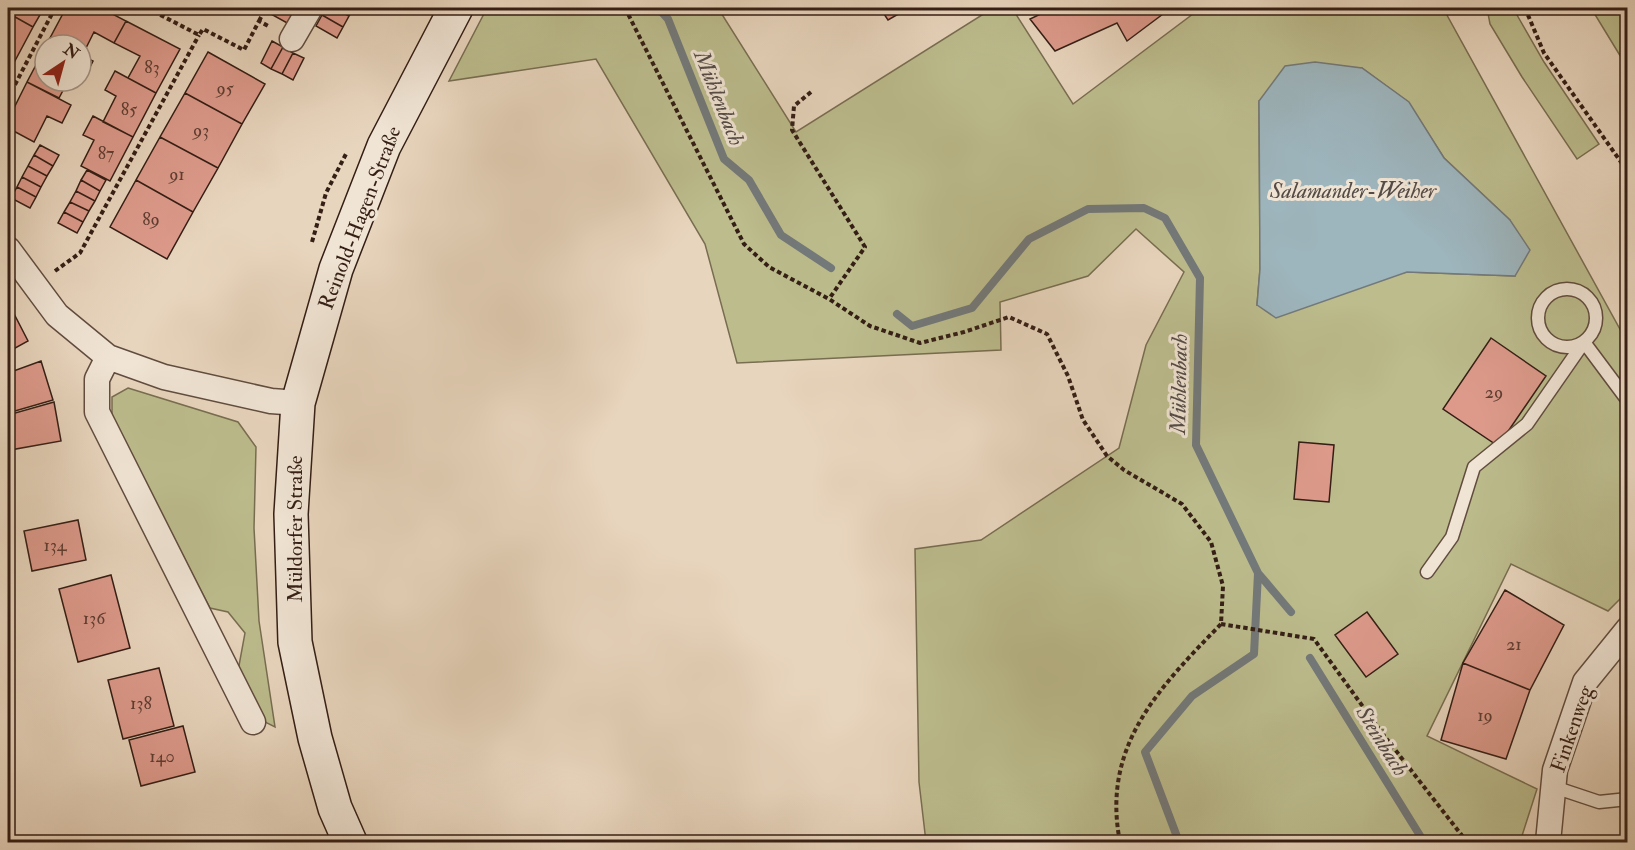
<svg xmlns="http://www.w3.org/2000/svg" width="1635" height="850" viewBox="0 0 1635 850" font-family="'IM FELL Double Pica',serif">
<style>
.green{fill:#bcbc8d;stroke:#786d51;stroke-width:1.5;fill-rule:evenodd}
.water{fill:#9db5bd;stroke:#73797a;stroke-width:1.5}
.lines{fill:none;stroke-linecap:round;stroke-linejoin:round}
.stream{stroke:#73797a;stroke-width:8}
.building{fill:#dd9a8b;stroke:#341e15;stroke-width:1.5}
.service-casing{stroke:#614c3f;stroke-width:15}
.minor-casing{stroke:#614c3f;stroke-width:27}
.secondary-casing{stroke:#341e15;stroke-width:36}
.path{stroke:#341e15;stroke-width:4;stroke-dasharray:4.5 3;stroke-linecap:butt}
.service{stroke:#f0e4d4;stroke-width:12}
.minor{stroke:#f0e4d4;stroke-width:24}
.secondary{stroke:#f0e4d4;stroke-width:33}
.labels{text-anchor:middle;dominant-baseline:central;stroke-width:6;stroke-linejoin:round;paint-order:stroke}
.number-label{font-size:18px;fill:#5e3d32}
.street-label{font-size:21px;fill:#341e15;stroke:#f0e4d4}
.water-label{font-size:22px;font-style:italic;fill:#544b47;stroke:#f0e4d4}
</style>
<rect width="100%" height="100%" fill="#e8d5bd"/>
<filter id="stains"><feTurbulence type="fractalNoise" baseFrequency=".00333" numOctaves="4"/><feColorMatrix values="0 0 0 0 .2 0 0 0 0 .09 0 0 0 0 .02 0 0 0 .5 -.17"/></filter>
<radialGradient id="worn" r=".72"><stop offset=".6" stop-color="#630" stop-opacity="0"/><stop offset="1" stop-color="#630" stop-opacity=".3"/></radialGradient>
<path class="green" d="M487 8H718L796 132 993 8H1012L1073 104 1201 8H1443L1627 342V592L1608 611 1511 564 1427 736 1537 789 1520 842H926L919 782 915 549 981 540 1119 448 1146 345 1184 272 1136 229 1088 276 1000 302 1001 350 737 363 705 244 596 59 449 81ZM1362 68 1408 102 1444 158 1510 220 1515 276 1407 272 1257 305 1260 269 1259 101Z
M1487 8H1515L1517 15 1544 62 1599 144 1577 159 1522 77 1490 24Z
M1591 8H1627V67Z
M128 388 238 422 256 447 254 528 259 621 275 727 263 721 238 671 245 633 228 612 210 608 112 419V397Z"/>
<path class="water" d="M1315 62 1362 68 1409 102 1444 158 1510 220 1530 250 1515 276 1407 272 1276 318 1257 305 1260 269 1259 101 1285 66Z"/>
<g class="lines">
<path class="stream" d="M658 8 668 19 724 159 749 180 781 235 831 268
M897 314 912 326 972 308 1029 239 1088 209 1144 208 1165 218 1200 278 1196 445 1258 573 1254 654 1192 696 1145 752 1179 842
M1258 573 1291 612
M1310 658 1424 842"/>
</g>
<path class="building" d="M8 8H44L33 27 8 13Z
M66 8H101L126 21 114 43 94 32 82 56 81 45H63L50 38Z
M272 8H283L295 14 289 24 269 13Z
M283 8H298L295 14Z
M327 8H334L349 16 343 27 322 15Z
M334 8H354L349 16Z
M880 8H909L888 20Z
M1053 8H1171L1127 41 1117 23 1055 51 1030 19Z
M8 13 33 27 9 72H8Z
M322 15 343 27 337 38 316 26Z
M126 21 180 49 156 93 128 78 140 56 114 43Z
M50 38 63 45H47Z
M272 41 283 47 271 69 261 63Z
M283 47 293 53 282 74 271 69Z
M45 48V81H68L59 98 27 82Z
M208 52 265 84 242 124 185 93Z
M293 53 304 58 293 80 282 74Z
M81 55 93 61 85 77 81 75Z
M115 71 156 93 133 137 103 122 116 96 105 90Z
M27 82 71 105 62 123 47 116 34 142 8 128V120Z
M185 93 242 124 218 168 160 137Z
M93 116 133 137 110 181 81 166 94 140 83 135Z
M160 137 218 168 193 212 136 180Z
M40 145 59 155 53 166 34 155Z
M34 155 53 166 47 176 28 166Z
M28 166 47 176 41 187 22 177Z
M87 170 106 180 100 191 81 180Z
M22 177 41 187 36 197 17 187Z
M81 180 100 191 95 201 76 191Z
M136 180 193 212 167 259 110 227Z
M17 187 36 197 30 208 11 198Z
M76 191 95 201 89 211 70 202Z
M70 202 89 211 83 222 64 212Z
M64 212 83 222 77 233 58 223Z
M10 306 28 341 8 352V307Z
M1491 338 1546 376 1498 446 1443 409Z
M41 361 53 400 8 413V373Z
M54 402 61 441 10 450 8 434V415Z
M1299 442 1334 445 1329 502 1294 499Z
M78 520 86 560 32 571 24 531Z
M111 575 130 648 78 662 59 589Z
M1505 590 1564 625 1530 690 1463 663Z
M1367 612 1398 654 1366 677 1335 635Z
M1463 663 1530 690 1506 759 1441 740Z
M159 668 174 726 123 739 108 680Z
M183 726 195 772 141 786 129 740Z"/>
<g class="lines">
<g class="service-casing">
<path id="service" d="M1538 318a29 29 0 1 1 58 0a29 29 0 1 1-58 0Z
M1427 572 1452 537 1474 467 1527 424 1584 342 1628 401
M1554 787 1599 802 1628 799"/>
</g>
<g class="minor-casing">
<path id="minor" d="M292 39 310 8
M8 249 57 315 108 357 164 377 271 401 298 403
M108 357 97 379V412L253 722
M1548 842 1555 770 1585 682 1628 629"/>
</g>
<g class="secondary-casing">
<path id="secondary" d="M350 842 335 808 315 738 295 642 291 514 298 403 336 269 384 146 456 8"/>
</g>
<path class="path" d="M147 8 199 35 203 29 244 50 259 21 270 27
M625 8 744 244 769 267 829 299 870 326 920 343 964 332 1009 317 1047 334 1068 376 1083 420 1107 456 1124 470 1182 504 1211 542 1223 586 1221 624 1314 639 1382 733 1467 842
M1525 8 1544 53 1628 172
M259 21 266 8
M811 92 794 106 792 130 865 247 829 299
M8 98 55 8
M312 242 326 193 347 152
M55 271 80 253 199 35
M1120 842C1101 746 1159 688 1221 624"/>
<use href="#service" class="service"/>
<use href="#minor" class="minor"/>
<use href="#secondary" class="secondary"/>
</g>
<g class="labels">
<g class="number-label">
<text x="152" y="67">83</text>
<text x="225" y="88">95</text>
<text x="129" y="109">85</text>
<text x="201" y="130">93</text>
<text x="106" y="153">87</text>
<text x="177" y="174">91</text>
<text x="151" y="219">89</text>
<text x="1494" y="392">29</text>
<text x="55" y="545">134</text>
<text x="94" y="618">136</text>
<text x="1514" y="644">21</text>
<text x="141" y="703">138</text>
<text x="1485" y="715">19</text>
<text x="162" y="756">140</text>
</g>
<g class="street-label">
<text transform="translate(360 218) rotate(-69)">Reinold-Hagen-Straße</text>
<text transform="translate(295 529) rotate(-90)">Müldorfer Straße</text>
<text transform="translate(1572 729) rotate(-71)">Finkenweg</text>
</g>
<g class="water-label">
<text transform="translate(719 98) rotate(68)">Mühlenbach</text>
<text x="1353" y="191">Salamander-Weiher</text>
<text transform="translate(1179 384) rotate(-89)">Mühlenbach</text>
<text transform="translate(1382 741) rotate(58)">Steinbach</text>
</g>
</g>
<rect width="1635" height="850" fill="none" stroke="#e8d5bd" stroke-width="30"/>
<rect x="9" y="9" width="1617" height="832" fill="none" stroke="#341e15" stroke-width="3"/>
<rect x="15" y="15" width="1605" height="820" fill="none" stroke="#341e15" stroke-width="1.5"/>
<g transform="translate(63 63) rotate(36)"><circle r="28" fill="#f0e4d4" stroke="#a59588" stroke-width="1.5"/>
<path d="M0-4.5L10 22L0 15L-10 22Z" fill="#8f2418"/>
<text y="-9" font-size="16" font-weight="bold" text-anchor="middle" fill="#341e15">N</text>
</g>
<rect width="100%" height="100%" filter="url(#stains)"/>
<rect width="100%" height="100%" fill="url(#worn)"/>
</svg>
